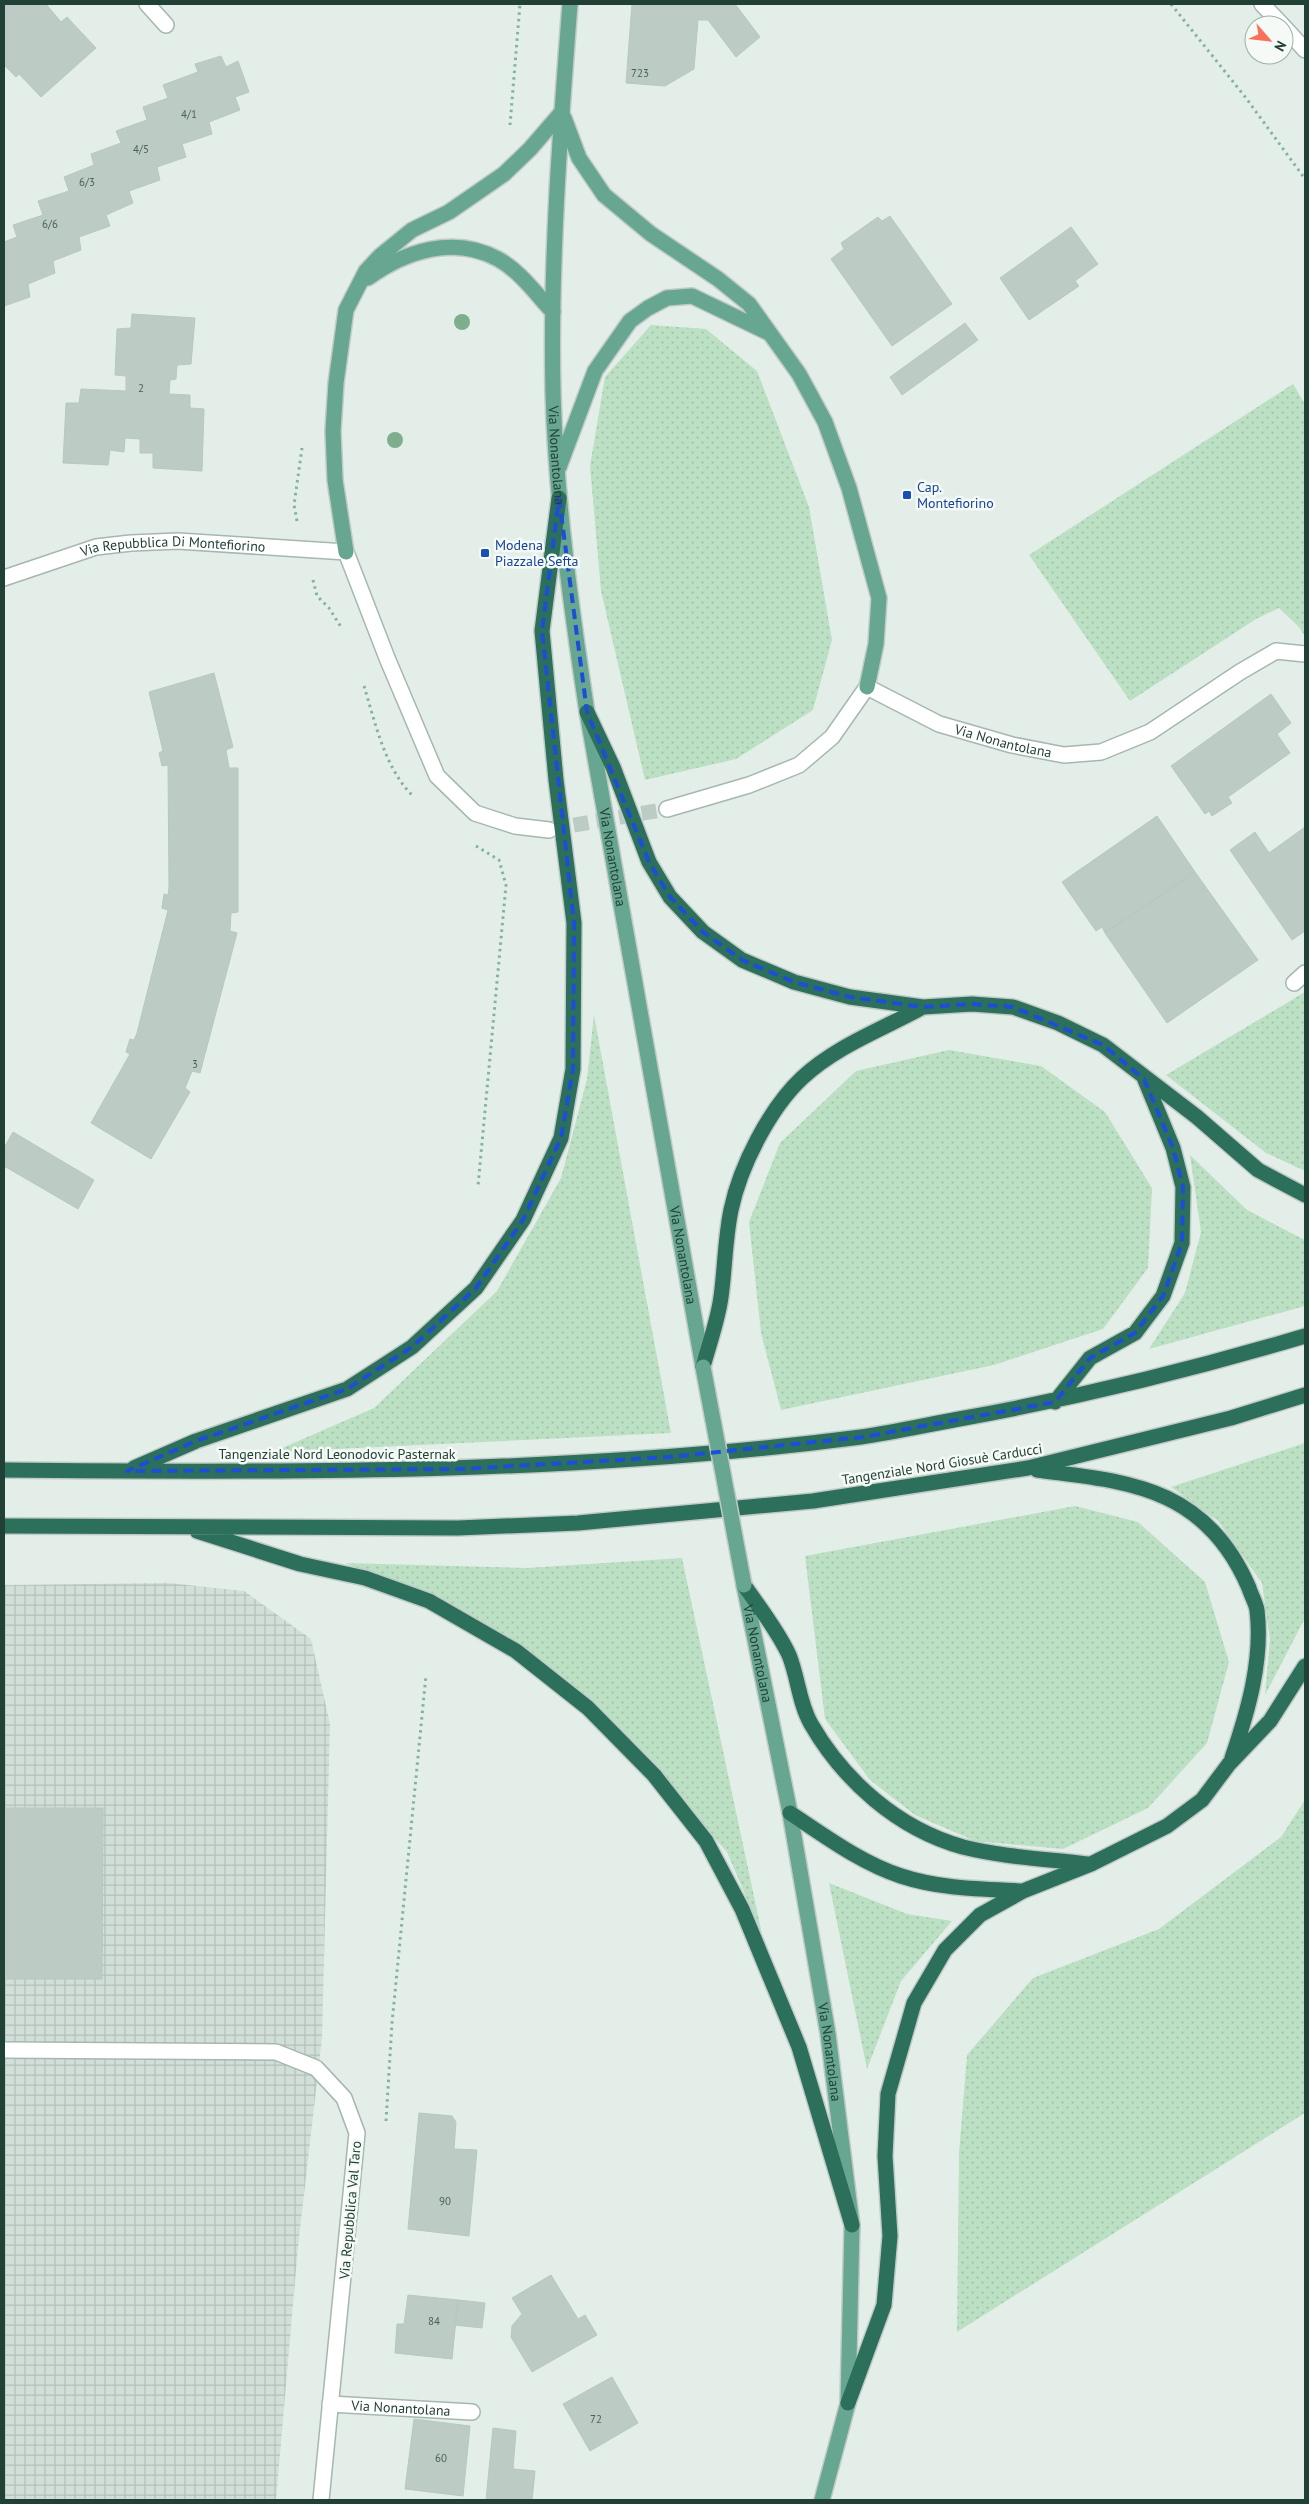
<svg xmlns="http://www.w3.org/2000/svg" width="1309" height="2504" viewBox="0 0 1309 2504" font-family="'PT Sans',sans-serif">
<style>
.industrial{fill:url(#industrial-grid)}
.grass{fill:url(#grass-dots)}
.building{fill:#bcccc4;stroke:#b6c8bf}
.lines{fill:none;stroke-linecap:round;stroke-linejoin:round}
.minor-tunnel{stroke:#bdcbc5;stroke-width:15;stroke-dasharray:15 8;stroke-linecap:butt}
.minor-casing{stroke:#a6b7b0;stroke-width:18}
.major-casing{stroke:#c1cac7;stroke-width:18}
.highway-casing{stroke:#c1cac7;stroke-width:18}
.path{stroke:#83b3a0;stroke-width:3;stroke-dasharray:2.5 4;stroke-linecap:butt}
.minor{stroke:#fff;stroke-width:15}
.major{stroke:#67a690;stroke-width:15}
.highway{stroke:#2c6f5b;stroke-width:15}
.major-bridge-casing{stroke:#c1cac7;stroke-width:18;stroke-linecap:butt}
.major-bridge{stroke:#67a690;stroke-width:15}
.tree{fill:#7eae8d}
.marked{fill:none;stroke:#1d4ed8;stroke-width:4;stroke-dasharray:10 6;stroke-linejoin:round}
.transit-dot{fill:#1a4fb4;stroke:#f5faf7;stroke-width:2}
.labels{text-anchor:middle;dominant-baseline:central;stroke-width:5;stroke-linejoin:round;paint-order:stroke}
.number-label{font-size:11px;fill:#48645a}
.street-label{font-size:14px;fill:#224136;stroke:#f5faf7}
.transit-label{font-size:14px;fill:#164399;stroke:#f5faf7;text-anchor:start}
</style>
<defs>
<pattern id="industrial-grid" width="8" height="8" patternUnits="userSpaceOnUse" patternTransform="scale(1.25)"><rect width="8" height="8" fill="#d2ded8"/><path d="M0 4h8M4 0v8" fill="none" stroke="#b4c0ba"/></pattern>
<pattern id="grass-dots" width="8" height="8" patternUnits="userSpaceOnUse" patternTransform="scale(1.25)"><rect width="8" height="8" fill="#bce0c3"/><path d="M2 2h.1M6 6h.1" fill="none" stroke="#a1c1a8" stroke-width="1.8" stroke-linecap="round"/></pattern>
</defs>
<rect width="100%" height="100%" fill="#e4eee9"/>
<path class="industrial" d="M169 1583 244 1591 311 1639 330 1724 322 2038 298 2247 276 2500H4V1585Z"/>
<path class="grass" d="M651 325 706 329 757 371 809 507 832 640 813 710 736 759 645 780 601 591 590 466 605 377Z
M1293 384 1305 404V637L1299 627 1279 608 1256 619 1130 701 1029 555Z
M1305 992V1171L1266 1153 1166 1075Z
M594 1015 671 1433 273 1452 374 1408 497 1291 561 1178 587 1079Z
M949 1050 1041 1066 1105 1112 1152 1188 1148 1268 1103 1329 994 1365 781 1410 761 1333 749 1222 780 1143 856 1071Z
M1190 1155 1247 1210 1305 1240V1306L1149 1349 1185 1293 1201 1232Z
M1305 1443V1618L1265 1695 1270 1639 1262 1583 1218 1521 1171 1487Z
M1075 1506 1138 1522 1205 1582 1229 1662 1207 1743 1148 1808 1063 1849 975 1841 915 1815 870 1780 825 1719 805 1556Z
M682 1558 762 1934 727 1852 586 1696 477 1619 345 1563 527 1568Z
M1305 1800V2113L957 2332 959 2153 967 2055 1033 1978 1159 1929 1281 1837Z
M829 1883 907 1914 952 1921 901 1981 867 2069Z"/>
<path class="building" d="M4 4H46L61 22 67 17 96 48 41 97 19 74 16 77 4 65Z
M632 4H735L760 37 736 57 708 20H698L694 69 665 86 626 83Z
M221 56 226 67 238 61 249 92 235 97 240 110 209 122 212 134 182 144 186 157 157 167 160 180 129 191 133 203 106 215 110 226 79 237 81 250 53 261 55 273 28 284 30 297 4 306V242L17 237 13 225 43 215 38 201 69 191 64 177 94 165 91 154 121 143 116 131 147 120 143 107 168 98 163 85 198 72 195 64Z
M890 216 952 304 892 346 831 259 844 249 841 243 878 217 882 221Z
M1071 227 1098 264 1075 281 1079 286 1029 320 1000 278Z
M132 314 195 318 191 364 177 365 176 379 170 380 169 394 190 395V408L204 409 202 471 153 468V453H140V439L125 438 124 452 110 450 108 465 63 463 66 403H79L81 389 126 391V376L115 375 117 329 131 328Z
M965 323 978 340 902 395 890 377Z
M214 673 233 747 226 750 229 768H238V912L231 913 230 931 237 933 200 1073 192 1071 185 1088 190 1092 151 1159 91 1123 130 1054 126 1052 130 1039 134 1040 137 1033 168 910 162 908 164 894 168 895 169 888 168 765 162 766 159 753 163 751 149 692Z
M1271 694 1291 723 1277 734 1290 753 1228 797 1232 803 1212 816 1209 811 1205 814 1171 766Z
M1157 816 1195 872 1105 933 1102 927 1096 931 1062 882Z
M1305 827V931L1292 940 1230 850 1255 832 1269 853Z
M1195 872 1258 960 1167 1023 1105 933Z
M13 1132 94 1180 78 1209 4 1166V1148Z
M4 1808H103L102 1979H4Z
M419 2113 452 2116 456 2122 454 2149 477 2150 469 2236 408 2229Z
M551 2275 578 2319 585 2315 597 2335 532 2372 511 2337 512 2326 522 2314 512 2298Z
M408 2295 458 2300 452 2359 395 2353 397 2324H404Z
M458 2300 485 2303 482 2328 455 2325Z
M612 2377 638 2423 590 2451 563 2404Z
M414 2419 470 2426 463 2496 405 2489Z
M493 2428 516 2431 513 2469 535 2471 532 2500H486Z"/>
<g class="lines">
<path class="minor-tunnel" d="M551 829 667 809"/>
<g class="minor-casing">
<g id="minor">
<path d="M147 4 166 25"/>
<path d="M1262 4 1282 25"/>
<path d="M1284 27 1305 50"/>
<path id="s1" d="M4 578 96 547 131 543 178 541 346 552 387 658 437 776 475 813 515 826 549 830"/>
<path id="s2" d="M667 809 749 785 799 765 832 737 867 687 939 724 1012 745 1064 755 1101 752 1150 732 1240 672 1276 651 1305 654"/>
<path d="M1294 983 1305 973"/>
<path d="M4 2050 276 2052 316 2068 344 2098 357 2133 321 2500"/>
<path id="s3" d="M330 2404 472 2412"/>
</g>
</g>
<g class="major-casing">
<g id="major">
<path id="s4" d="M570 4C560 133 550 263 553 393 556 500 571 607 587 712L703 1367"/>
<path d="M564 118 579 158 604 195 651 234 718 279 749 304 799 374 825 422 849 488 879 598 876 644 867 687"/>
<path d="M368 278C405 251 454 235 498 259 520 271 536 294 553 312"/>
<path d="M559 467 595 371 630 321 648 308 667 298 692 296 769 333"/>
<path d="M346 552 335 480 333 431 336 383 346 310 366 271 380 256 412 230 449 212 504 174 530 149 562 112"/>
<path id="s5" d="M744 1585 790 1813 828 2034 852 2225 848 2403 822 2500"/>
</g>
</g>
<g class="highway-casing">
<path id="highway" d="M587 712 613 767 649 862 670 897 703 932 742 960 794 982 850 997 923 1007 972 1004 1013 1007 1058 1023 1103 1045 1197 1117 1258 1170 1305 1195
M703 1367C709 1344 718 1320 721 1297 725 1268 725 1239 731 1210 740 1166 770 1108 802 1078 836 1046 883 1029 923 1007
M1055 1402 1090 1358 1135 1333 1163 1296 1182 1243 1183 1187 1173 1148 1145 1080
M134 1468 196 1441 347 1389 412 1347 476 1288 523 1220 561 1138 573 1069 574 923 556 780 542 631 559 498
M4 1470C290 1473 577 1474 861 1437 894 1432 926 1425 959 1419 1076 1398 1191 1370 1305 1336
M1037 1470C1080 1476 1126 1479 1167 1498 1207 1517 1232 1548 1249 1588 1251 1595 1256 1603 1257 1610 1263 1660 1248 1711 1232 1758
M4 1526 458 1528 578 1523 813 1501 1028 1468 1231 1418 1305 1395
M197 1531 300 1564 365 1578 429 1601 516 1651 588 1708 654 1775 706 1841 742 1909 799 2047 852 2225
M744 1585C759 1607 778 1631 789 1655 798 1677 799 1703 811 1724 844 1781 898 1829 963 1847 1003 1857 1046 1859 1087 1864
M790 1813C825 1836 861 1863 901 1876 940 1889 982 1889 1023 1891
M848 2403 884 2305 890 2236 885 2156 888 2094 914 2003 945 1950 980 1915 1023 1891 1091 1864 1167 1826 1202 1800 1229 1764 1270 1721 1305 1666"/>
</g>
<path class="path" d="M1171 4 1246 98 1305 179
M510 125 520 4
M297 521 294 505 302 448
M313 580 317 596 329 608 341 627
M364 686C375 722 385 769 413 796
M476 846 499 860 506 885 478 1186
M386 2121 392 2023 426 1675"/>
<use href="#minor" class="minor"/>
<use href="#major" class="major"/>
<use href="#highway" class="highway"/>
<g class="major-bridge-casing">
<path id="major-bridge" d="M703 1367 744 1585"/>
</g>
<use href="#major-bridge" class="major-bridge"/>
</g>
<g class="tree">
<circle cx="462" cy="322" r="8"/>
<circle cx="395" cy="440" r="8"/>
</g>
<path class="marked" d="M559 498 587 712 649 862 670 897 703 932 742 960 794 982 850 997 923 1007 972 1004 1013 1007 1103 1045 1144 1079 1173 1148 1183 1187 1182 1243 1163 1296 1135 1333 1090 1358 1055 1402 863 1437 669 1457 462 1469 127 1471 196 1441 347 1389 412 1347 476 1288 523 1220 561 1138 573 1069 574 923 542 631Z"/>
<g class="transit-dot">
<rect x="902" y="490" width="10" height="10" rx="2.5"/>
<rect x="480" y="548" width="10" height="10" rx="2.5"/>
</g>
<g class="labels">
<g class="number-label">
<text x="640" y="73">723</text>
<text x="189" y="114">4/1</text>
<text x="141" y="149">4/5</text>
<text x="87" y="182">6/3</text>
<text x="50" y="224">6/6</text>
<text x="141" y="388">2</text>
<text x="195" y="1064">3</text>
<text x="445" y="2201">90</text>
<text x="434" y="2321">84</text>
<text x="596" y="2419">72</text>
<text x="441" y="2458">60</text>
</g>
<g class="street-label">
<text stroke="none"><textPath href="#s4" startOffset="452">Via Nonantolana</textPath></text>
<text stroke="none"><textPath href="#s1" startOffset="174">Via Repubblica Di Montefiorino</textPath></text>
<text stroke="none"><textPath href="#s2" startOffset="391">Via Nonantolana</textPath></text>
<text stroke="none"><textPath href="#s4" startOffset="858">Via Nonantolana</textPath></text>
<text stroke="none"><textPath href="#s4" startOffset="1262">Via Nonantolana</textPath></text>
<text x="337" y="1454">Tangenziale Nord Leonodovic Pasternak</text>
<text transform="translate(942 1464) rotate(-9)">Tangenziale Nord Giosuè Carducci</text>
<text stroke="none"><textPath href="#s5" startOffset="70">Via Nonantolana</textPath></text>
<text stroke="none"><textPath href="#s5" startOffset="475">Via Nonantolana</textPath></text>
<text transform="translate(350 2210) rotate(-85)">Via Repubblica Val Taro</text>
<text stroke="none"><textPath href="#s3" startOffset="71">Via Nonantolana</textPath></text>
</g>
<g class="transit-label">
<text x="917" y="487">Cap.<tspan x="917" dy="16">Montefiorino</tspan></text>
<text x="495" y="545">Modena<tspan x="495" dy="16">Piazzale Sefta</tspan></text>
</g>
</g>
<rect width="1309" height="2504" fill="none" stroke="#224136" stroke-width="10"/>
<g transform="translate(1269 40) rotate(118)"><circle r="24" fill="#f5faf7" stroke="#a1b0aa"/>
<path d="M0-4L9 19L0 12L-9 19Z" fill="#f87158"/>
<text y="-8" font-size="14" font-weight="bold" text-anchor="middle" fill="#224136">N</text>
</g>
</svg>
